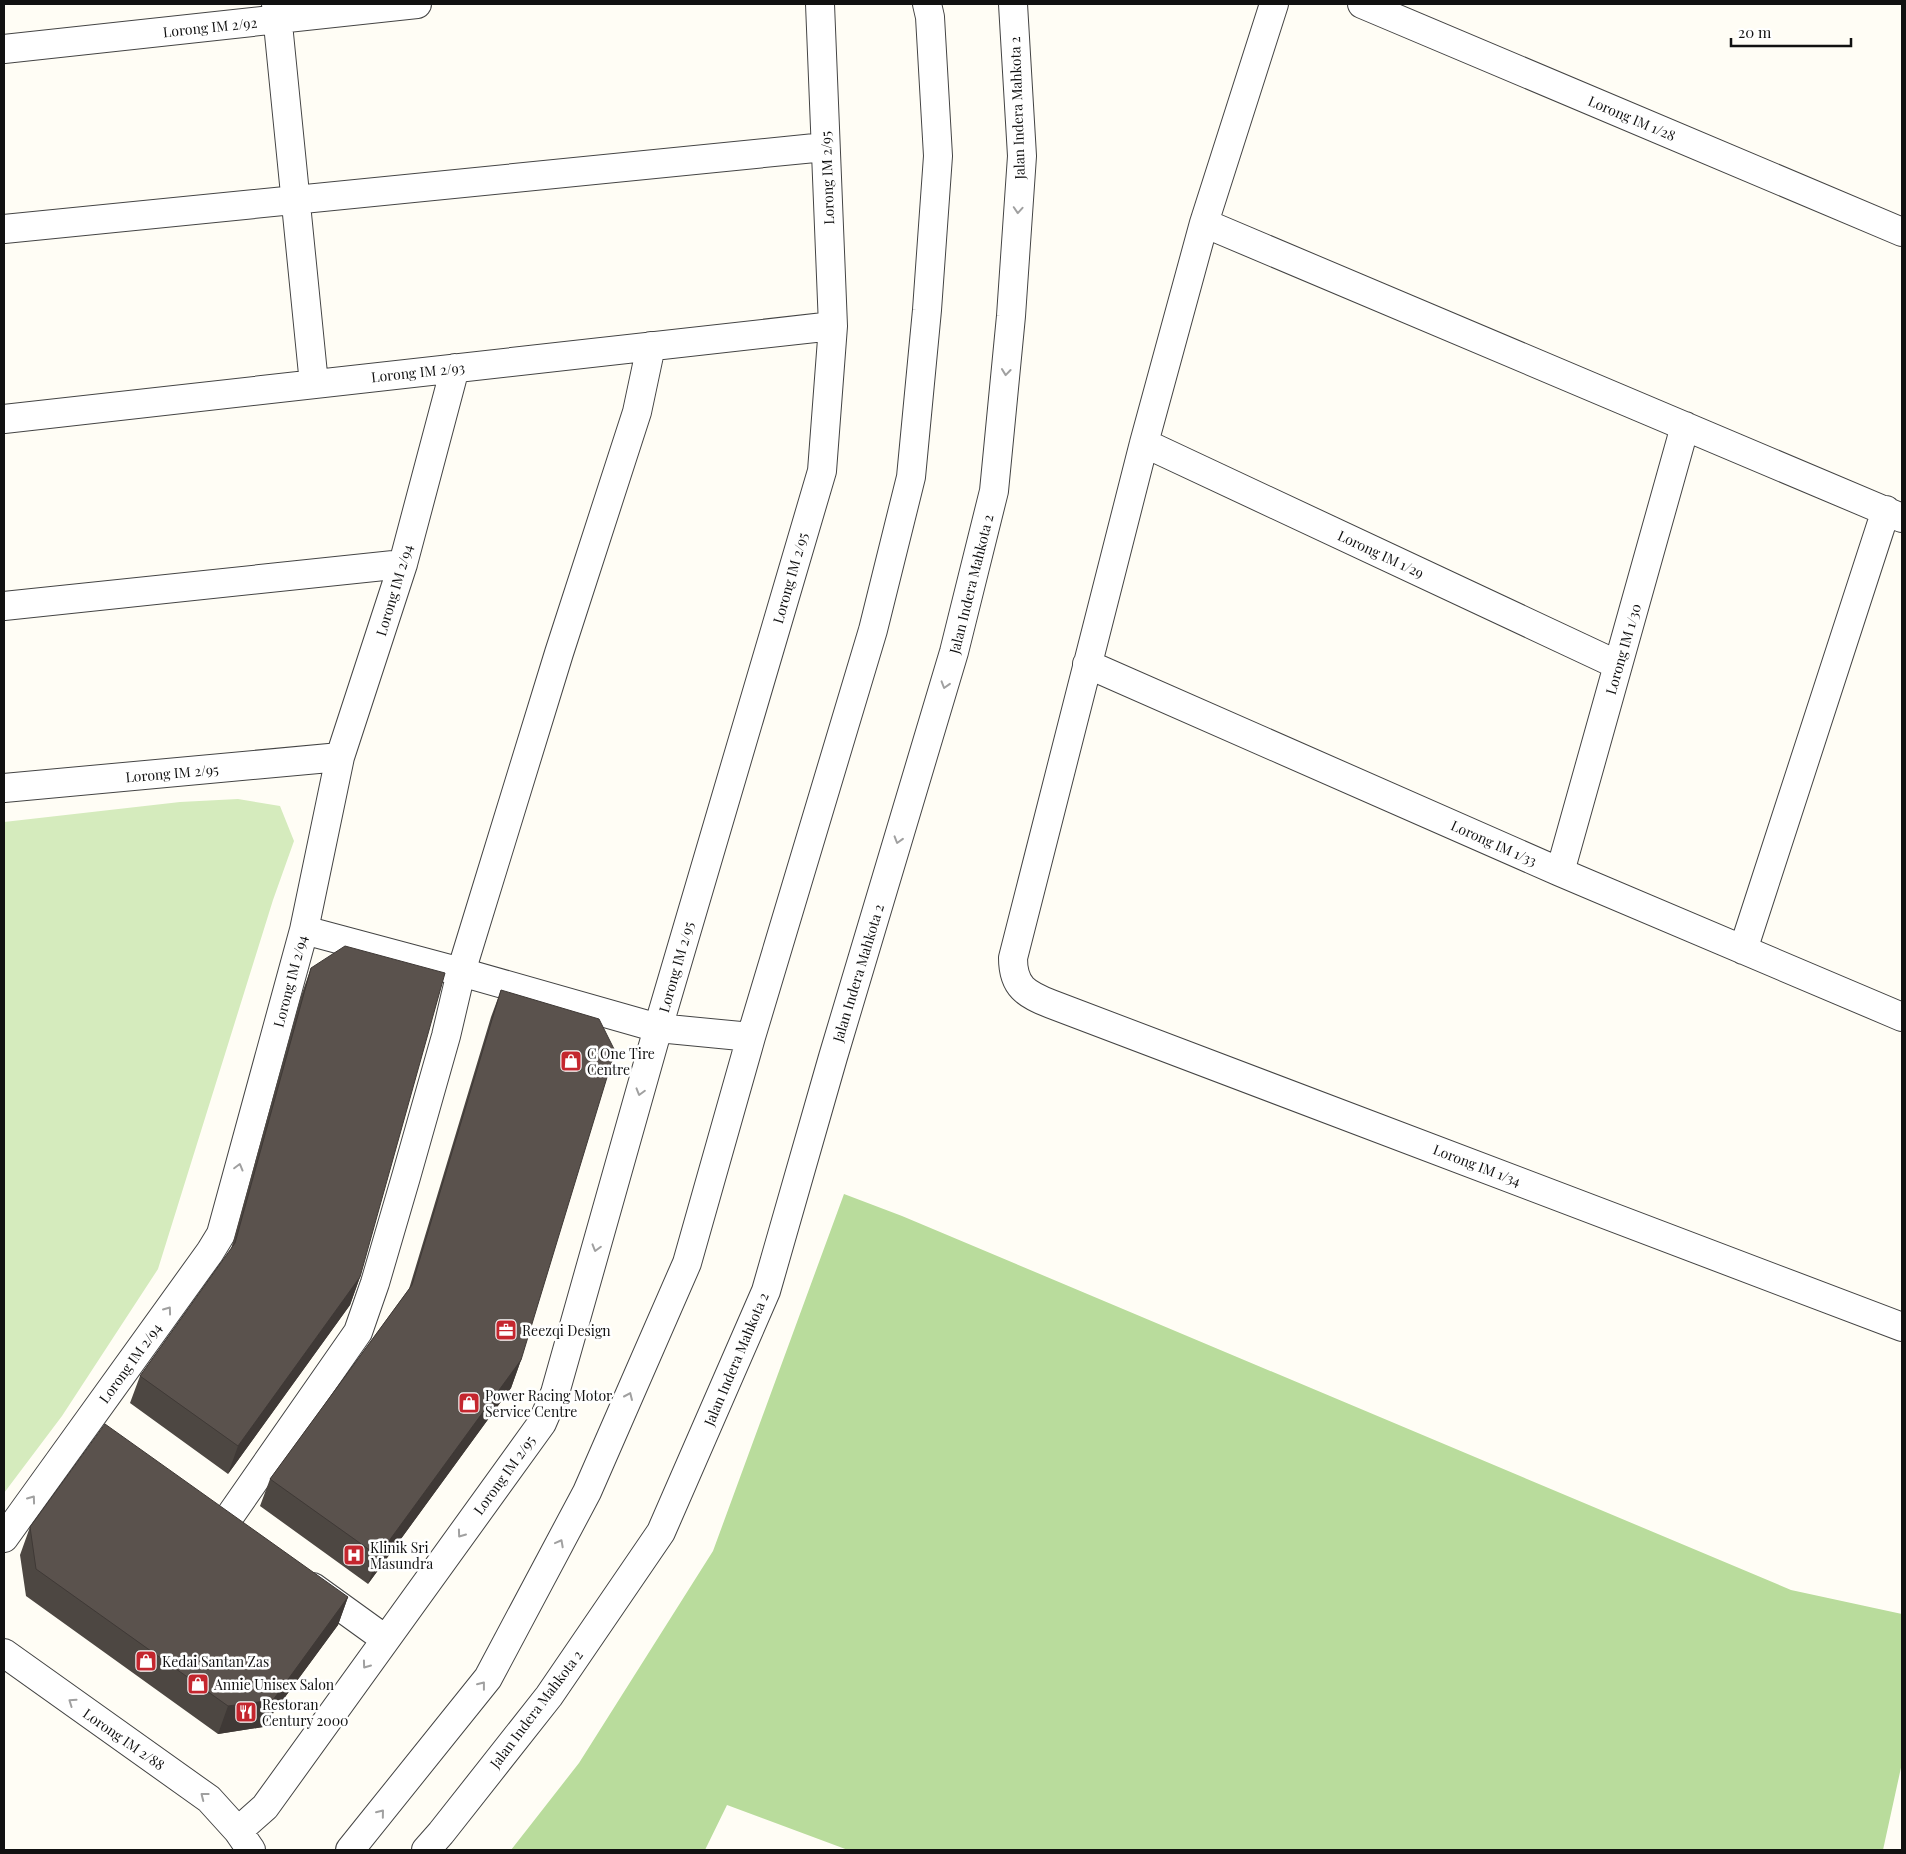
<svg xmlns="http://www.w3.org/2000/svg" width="1906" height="1854" viewBox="0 0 1906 1854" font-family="'Playfair Display',serif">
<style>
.green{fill:#d5ebbd}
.forest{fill:#b9dc9c}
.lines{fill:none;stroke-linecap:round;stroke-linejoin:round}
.minor-casing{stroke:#444;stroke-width:30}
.minor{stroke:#fff;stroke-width:28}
.wall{fill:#4d4742}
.shaded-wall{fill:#3f3936}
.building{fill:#5a524d;stroke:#3f3936}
.oneway{stroke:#a0a0a0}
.labels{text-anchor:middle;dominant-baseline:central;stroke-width:5;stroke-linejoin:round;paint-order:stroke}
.street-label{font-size:14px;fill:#111;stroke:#fff}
.poi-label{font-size:14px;fill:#111;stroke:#fff;text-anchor:start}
</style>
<rect width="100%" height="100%" fill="#fffdf5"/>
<path class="green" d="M238 799 280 806 294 841 273 900 158 1269 62 1416 4 1493V822L180 802Z"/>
<path class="forest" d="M844 1194 902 1216 1791 1590 1902 1614V1763L1883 1850H848L727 1805 705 1850H511L579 1763 713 1551Z"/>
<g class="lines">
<g class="minor-casing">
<path id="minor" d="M276 4 314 384
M1274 4 1204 223 1144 443 1013 958C1013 987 1026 994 1051 1004L1902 1327
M1362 4 1902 232
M4 49 417 4
M1204 223 1902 518
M4 229 825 147
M4 419 833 326
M1144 443 1618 665
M4 606 403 564
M1087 664 1560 872 1902 1017
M4 788 340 757
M1560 872 1685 426
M304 930 461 972 658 1028 751 1037
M1743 950 1886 510
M225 1523 358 1332 375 1283 406 1177 446 1036 461 972 559 653 637 412 651 346
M4 1538 210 1252 221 1234 304 930 340 757 403 564 455 368
M313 1587 385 1639
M4 1653 209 1799 238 1831 251 1850
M238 1831 265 1807 542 1423 555 1393 658 1028 822 471 833 326 820 4
M350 1850 488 1678 587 1492 687 1263 751 1037 873 630 911 477 927 310 938 156 930 17 927 4
M426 1850 441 1833 549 1696 661 1532 766 1291 833 1057 954 652 994 491 1011 316 1022 156 1013 4"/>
</g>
<use href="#minor" class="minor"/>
</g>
<path class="wall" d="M311 968 360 1277 350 1305 228 1474 130 1403 140 1376 231 1249 301 996Z
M501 990 521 1360 511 1388 368 1584 260 1506 270 1479 409 1289 491 1017Z
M30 1527 348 1597 338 1625 263 1727 218 1734 26 1596 20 1555Z"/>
<path class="shaded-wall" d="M360 1277 350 1305 228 1474 238 1446Z
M521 1360 511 1388 368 1584 378 1556Z
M348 1597 338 1625 263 1727 218 1734 228 1706Z"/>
<path class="building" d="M345 946 445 973 360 1277 238 1446 140 1376 235 1243 311 968Z
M501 990 599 1019 615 1051 521 1360 378 1556 270 1479 412 1285Z
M105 1424 348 1597 273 1700 228 1706 36 1569 30 1527Z"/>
<defs><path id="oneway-chevron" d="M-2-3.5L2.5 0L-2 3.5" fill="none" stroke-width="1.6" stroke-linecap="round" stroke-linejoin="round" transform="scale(1.25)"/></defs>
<g class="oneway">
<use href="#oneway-chevron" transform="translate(1018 210) rotate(94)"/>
<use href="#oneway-chevron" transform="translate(1006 372) rotate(96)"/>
<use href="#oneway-chevron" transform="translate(945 685) rotate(107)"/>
<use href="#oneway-chevron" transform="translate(898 840) rotate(107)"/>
<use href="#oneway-chevron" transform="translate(640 1092) rotate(106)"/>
<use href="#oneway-chevron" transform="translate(239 1167) rotate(-75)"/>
<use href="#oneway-chevron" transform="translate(596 1248) rotate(106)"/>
<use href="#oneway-chevron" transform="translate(168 1310) rotate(-54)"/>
<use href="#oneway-chevron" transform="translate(629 1396) rotate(-66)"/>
<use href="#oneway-chevron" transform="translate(32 1499) rotate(-54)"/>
<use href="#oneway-chevron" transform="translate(461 1534) rotate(126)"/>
<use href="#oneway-chevron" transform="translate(560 1543) rotate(-62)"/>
<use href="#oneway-chevron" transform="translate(366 1665) rotate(126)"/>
<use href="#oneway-chevron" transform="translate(482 1685) rotate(-52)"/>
<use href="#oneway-chevron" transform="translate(72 1702) rotate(-145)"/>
<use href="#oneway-chevron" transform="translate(204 1796) rotate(-142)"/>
<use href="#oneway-chevron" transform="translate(381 1813) rotate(-51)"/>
</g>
<defs>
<g id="shop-square" transform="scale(1.125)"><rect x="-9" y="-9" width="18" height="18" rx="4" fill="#c4262e" stroke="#fff"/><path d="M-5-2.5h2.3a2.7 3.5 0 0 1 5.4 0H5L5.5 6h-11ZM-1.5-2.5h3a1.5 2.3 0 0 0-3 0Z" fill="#fff"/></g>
<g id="office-square" transform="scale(1.125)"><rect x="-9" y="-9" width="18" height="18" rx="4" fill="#c4262e" stroke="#fff"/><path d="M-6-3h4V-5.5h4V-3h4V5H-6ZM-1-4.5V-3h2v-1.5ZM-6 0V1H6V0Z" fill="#fff"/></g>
<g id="hospital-square" transform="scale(1.125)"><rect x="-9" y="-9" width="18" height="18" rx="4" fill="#c4262e" stroke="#fff"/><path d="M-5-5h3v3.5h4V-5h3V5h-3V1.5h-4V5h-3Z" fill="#fff"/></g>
<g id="restaurant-square" transform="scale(1.125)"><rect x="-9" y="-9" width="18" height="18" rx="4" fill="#c4262e" stroke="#fff"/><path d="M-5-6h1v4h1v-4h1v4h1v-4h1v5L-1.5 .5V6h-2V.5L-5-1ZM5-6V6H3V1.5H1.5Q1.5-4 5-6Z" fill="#fff"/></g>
</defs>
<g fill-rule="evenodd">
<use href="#shop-square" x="571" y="1061"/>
<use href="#office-square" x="506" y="1330"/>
<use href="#shop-square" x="469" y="1403"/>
<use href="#hospital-square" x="354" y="1555"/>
<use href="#shop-square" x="146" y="1661"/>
<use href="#shop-square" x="198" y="1684"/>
<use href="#restaurant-square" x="246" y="1712"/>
</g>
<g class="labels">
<g class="street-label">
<text transform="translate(210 27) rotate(-6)">Lorong IM 2/92</text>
<text transform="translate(1017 108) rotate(-92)">Jalan Indera Mahkota 2</text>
<text transform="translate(1632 118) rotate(23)">Lorong IM 1/28</text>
<text transform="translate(827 178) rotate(-92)">Lorong IM 2/95</text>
<text transform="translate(418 372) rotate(-6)">Lorong IM 2/93</text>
<text transform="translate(1381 554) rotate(25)">Lorong IM 1/29</text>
<text transform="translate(790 578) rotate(-74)">Lorong IM 2/95</text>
<text transform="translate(971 584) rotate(-76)">Jalan Indera Mahkota 2</text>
<text transform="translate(394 590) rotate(-73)">Lorong IM 2/94</text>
<text transform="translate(1623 649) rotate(-74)">Lorong IM 1/30</text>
<text transform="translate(172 773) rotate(-5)">Lorong IM 2/95</text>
<text transform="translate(1494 843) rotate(24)">Lorong IM 1/33</text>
<text transform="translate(676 967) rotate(-74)">Lorong IM 2/95</text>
<text transform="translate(858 973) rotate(-73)">Jalan Indera Mahkota 2</text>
<text transform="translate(290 981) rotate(-75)">Lorong IM 2/94</text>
<text transform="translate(1477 1165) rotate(21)">Lorong IM 1/34</text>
<text transform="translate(736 1359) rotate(-67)">Jalan Indera Mahkota 2</text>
<text transform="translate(130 1363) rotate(-54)">Lorong IM 2/94</text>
<text transform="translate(504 1475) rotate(-54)">Lorong IM 2/95</text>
<text transform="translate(536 1709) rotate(-53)">Jalan Indera Mahkota 2</text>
<text transform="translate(124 1739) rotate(35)">Lorong IM 2/88</text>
</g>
<g class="poi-label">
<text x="587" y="1053">C One Tire<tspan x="587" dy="16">Centre</tspan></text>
<text x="522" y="1330">Reezqi Design</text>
<text x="485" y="1395">Power Racing Motor<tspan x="485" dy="16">Service Centre</tspan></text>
<text x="370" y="1547">Klinik Sri<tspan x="370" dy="16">Masundra</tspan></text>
<text x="162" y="1661">Kedai Santan Zas</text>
<text x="214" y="1684">Annie Unisex Salon</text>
<text x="262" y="1704">Restoran<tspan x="262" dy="16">Century 2000</tspan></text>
</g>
</g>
<rect width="1906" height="1854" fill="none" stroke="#111111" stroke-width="10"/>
<path d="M1731 38v8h120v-8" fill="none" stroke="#111111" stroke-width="2.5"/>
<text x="1738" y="38" font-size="15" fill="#111111" stroke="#ffffff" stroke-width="4" paint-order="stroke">20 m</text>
</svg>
